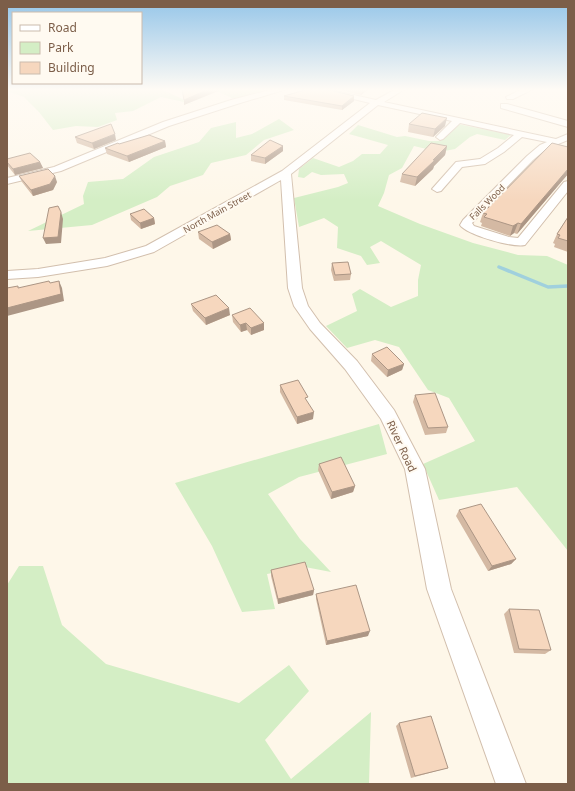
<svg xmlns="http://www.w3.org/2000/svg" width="575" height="791" viewBox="0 0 575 791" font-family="'Noto Sans',sans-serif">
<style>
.green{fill:#d4eec5}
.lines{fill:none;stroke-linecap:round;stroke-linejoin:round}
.stream{stroke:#a0d0dd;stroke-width:3.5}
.minor-casing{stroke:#d2bfad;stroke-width:2}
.minor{fill:#fff;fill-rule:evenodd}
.wall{fill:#d4b9a3}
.shaded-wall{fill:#ac9685}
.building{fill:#f6d7be;stroke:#ac9685}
.labels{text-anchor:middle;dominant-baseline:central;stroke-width:4;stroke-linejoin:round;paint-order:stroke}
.far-street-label{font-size:9px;fill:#7c5e49;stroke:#fffaf1}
.street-label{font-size:11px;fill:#7c5e49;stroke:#fffaf1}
</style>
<rect width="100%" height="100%" fill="#fef7e9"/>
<path class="green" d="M7 89H161L193 104 161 97 133 111 115 113 117 120 98 127 76 126 53 130 39 112 24 97 7 91Z
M212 89H256L264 91 234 99Z
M279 119 294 130 264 140 246 155 211 163 203 175 170 186 157 197 92 225 28 231 84 204 83 196 88 182 123 179 154 157 199 142 211 128 236 122V138L252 134Z
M458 124 511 135 505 140 477 134 470 137 455 149 439 152 414 146 402 168 389 175 384 193 378 206 420 224 473 243 518 255 547 256 568 265V551L517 487 439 500 423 464 475 441 449 398 428 390 399 347 375 340 347 348 326 326 357 311 352 294 360 289 391 307 418 296V280L421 265 381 241 370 247 380 263 367 265 361 256 337 248 338 227 324 218 299 227 294 198 338 187 348 183 344 174 321 175 312 172 304 178 298 177 299 169 313 158 339 167 353 161 362 154H380L388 145 349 134 358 125 397 137 405 136 429 141H440Z
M379 424 387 454 299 477 268 494 300 539 331 572 305 567 267 574 275 609 242 612 212 546 175 483Z
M19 566H43L62 625 106 664 239 703 289 665 309 691 265 740 291 779 371 712 369 784H7V585Z"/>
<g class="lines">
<path class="stream" d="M499 267 548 287 568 286"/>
<g class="minor-casing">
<path id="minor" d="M274 89H287L237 104 169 126 61 171 7 184V178L54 167 163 122 231 100Z
M312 89H327L376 100 396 89H405L384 102 556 139 568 134V140L546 149 533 160 472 223 474 226 509 237 518 238 564 182 568 181V191L525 245C513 248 467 235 460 225L463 220 527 156 540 145 547 142 522 137 504 152 485 164 462 167 441 191 437 192 432 189 456 162 480 159 498 148 514 135 460 123 443 139 440 140 436 137 452 121 378 105 291 174 302 288 308 306 320 323 357 361 394 410 425 469 451 589 526 784H496L427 589 405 469 381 419 345 369 310 329 294 306 288 288 281 180 154 252 107 266 38 277 7 279V271L38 269 105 258 146 246 282 171 370 103Z
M522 89H533L513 99H507L506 97Z
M501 104H507L568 121V127L501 108Z"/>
</g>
<use href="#minor" class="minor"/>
</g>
<path class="wall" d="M336 89H367V90L361 95Z
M284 96 354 101 342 110 284 100Z
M409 124 445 126 433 137 408 132Z
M75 137 116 140 94 149 77 143Z
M165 141 166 147 129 162 107 154 105 148 119 144Z
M283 146V151L265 164 251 161V155Z
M447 146 445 155 434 166 433 169 415 186 400 182 402 174Z
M568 147V174L517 234 514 233 510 236 481 226 482 223 480 222 483 213Z
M7 159 40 162 43 168 15 175 7 165Z
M19 176 57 182 53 190 33 196 22 182Z
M130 214 154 218 155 224 141 229 131 220Z
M568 217V252L554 247 555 244 553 243 557 234Z
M198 232 230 234 231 240 213 249 199 239Z
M332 263 351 274 350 280 334 281 331 270Z
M191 304 230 315 206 325 193 311Z
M232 315 264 330 251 335 247 330 241 332 233 322Z
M372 354 404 364 402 370 387 377 371 361Z
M280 385 313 419 297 424 280 392Z
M415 395 448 427 446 433 425 435 413 402Z
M319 464 355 486 353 492 331 499 318 470Z
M459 510 516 559 511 564 488 571 456 516Z
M271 570 314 590 313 595 278 604 271 576Z
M316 594 368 636 326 645 316 599Z
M509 609 551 650 545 654 514 653 504 614Z
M399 723 448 768 444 769 411 778 396 726Z"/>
<path class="shaded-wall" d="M209 89H221V90L184 105V100Z
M363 89H367V90L361 95 362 90Z
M354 96V101L342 110V106Z
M447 118 445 126 433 137 435 129Z
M115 134 116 140 94 149 92 143Z
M165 141 166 147 129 162 127 156Z
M283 146V151L265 164V158Z
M447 146 445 155 434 166 433 169 415 186 417 177Z
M40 162 43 168 15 175 13 169Z
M568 169V174L517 234 521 224Z
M55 176 57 182 53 190 33 196 31 190Z
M61 212 63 219 61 243 46 244 43 238Z
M154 218 155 224 141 229 140 223Z
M518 223 514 233 510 236 513 226Z
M230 234 231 240 213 249 212 242Z
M59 281 62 288 64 301 7 316V308Z
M229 308 230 315 206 325 205 318Z
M246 323 247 330 241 332 240 325Z
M264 323V330L251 335V328Z
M404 364 402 370 387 377 388 370Z
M314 412 313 419 297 424V417Z
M355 486 353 492 331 499 332 492Z
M516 559 511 564 488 571 492 566Z
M314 590 313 595 278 604V599Z
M370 631 368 636 326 645 327 641Z"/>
<path class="building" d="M182 89H209L184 100Z
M309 89H326L354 96 342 106 284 96Z
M422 113 447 118 435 129 409 124Z
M111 124 115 134 92 143 75 137Z
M149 135 165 141 127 156 105 148 118 143 119 144Z
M270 140 283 146 265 158 251 155Z
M431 143 447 146 433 160H435L417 177 402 174Z
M552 143 568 147V169L521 224 518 223 513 226 484 217 487 214 483 213Z
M30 153 40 162 13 169 7 162V159Z
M48 169 55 176 50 184 31 190 19 176Z
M58 206 61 212 58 237 43 238 49 208Z
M144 209 154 218 140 223 130 214Z
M568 217V241L558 238 560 235 557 234Z
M217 225 230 234 212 242 198 232Z
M348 262 351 274 335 275 332 263Z
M49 281 50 283 59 281 61 294 7 308V288L18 286V288Z
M216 295 229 308 205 318 191 304Z
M250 308 264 323 251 328 246 323 240 325 232 315Z
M387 347 404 364 388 370 372 354Z
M298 380 308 397 305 398 314 412 297 417 280 385Z
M435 393 448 427 428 428 415 395Z
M341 457 355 486 332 492 319 464Z
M481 504 516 559 492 566 459 510Z
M305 562 314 590 278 599 271 570Z
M356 585 370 631 327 641 316 594Z
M509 609 539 610 551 650 519 649Z
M431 716 448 768 415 776 399 723Z"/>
<linearGradient id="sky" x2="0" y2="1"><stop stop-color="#96c6e9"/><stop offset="0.45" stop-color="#fffbf5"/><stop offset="1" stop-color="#fffbf5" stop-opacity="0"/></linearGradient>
<rect width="575" height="200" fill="url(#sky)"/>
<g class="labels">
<g class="far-street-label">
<text transform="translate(487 202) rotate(-45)">Falls Wood</text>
<text transform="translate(217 212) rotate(-29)">North Main Street</text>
</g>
<g class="street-label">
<text transform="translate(402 446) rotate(65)">River Road</text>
</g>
</g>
<rect width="575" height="791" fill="none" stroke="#7c5e49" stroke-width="16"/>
<rect x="12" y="12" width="130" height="72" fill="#fffaf1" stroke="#cbbcae"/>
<rect x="20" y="25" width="20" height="6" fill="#ffffff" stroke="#cbbcae"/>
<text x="48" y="32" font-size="12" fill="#7c5e49">Road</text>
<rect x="20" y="42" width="20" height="12" fill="#d4eec5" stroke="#cbbcae"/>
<text x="48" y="52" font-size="12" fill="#7c5e49">Park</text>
<rect x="20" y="62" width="20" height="12" fill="#f6d7be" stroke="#cbbcae"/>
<text x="48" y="72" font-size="12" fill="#7c5e49">Building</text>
</svg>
